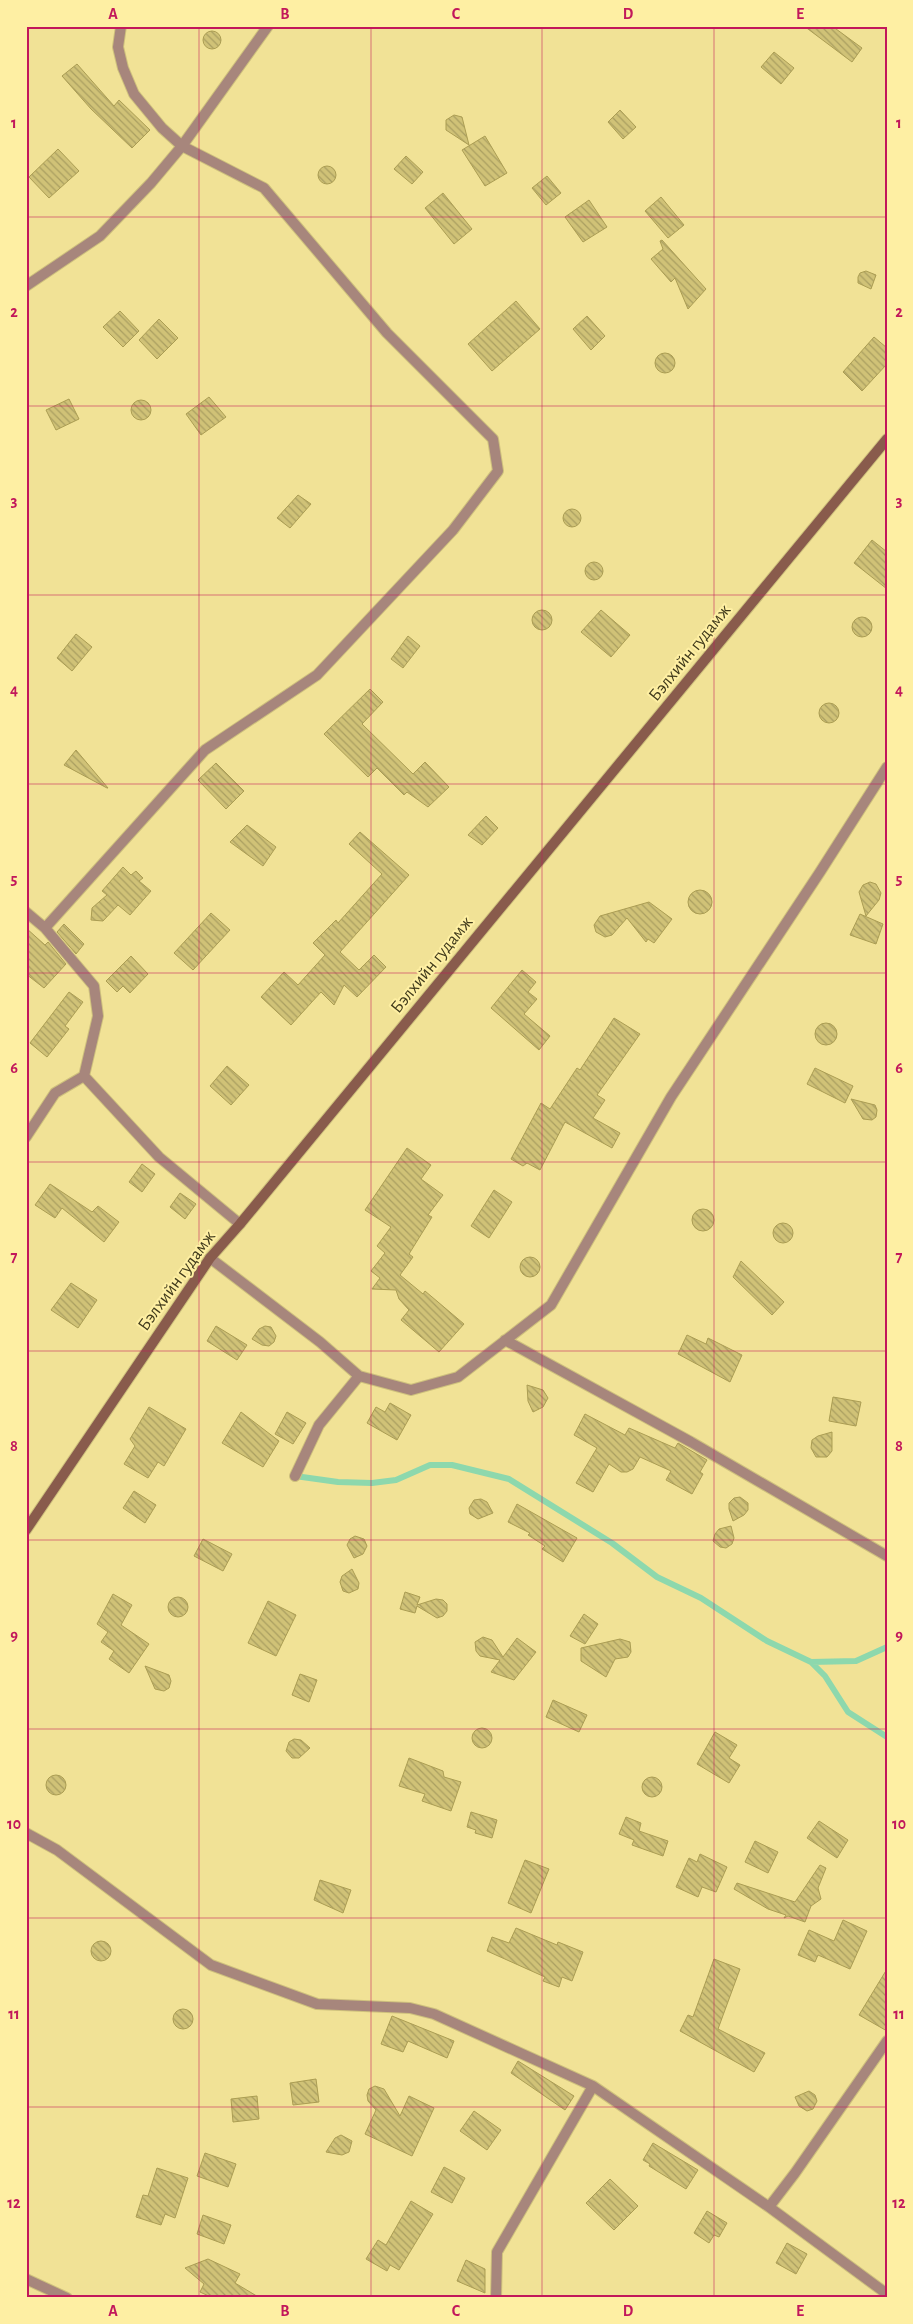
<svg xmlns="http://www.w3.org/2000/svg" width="913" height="2324" viewBox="0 0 913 2324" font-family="'Alegreya Sans',sans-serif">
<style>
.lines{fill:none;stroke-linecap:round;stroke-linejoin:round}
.stream{stroke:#8dd8ad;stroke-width:6}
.building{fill:url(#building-back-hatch);stroke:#ab9d53}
.minor-casing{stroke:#cec07d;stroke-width:12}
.secondary-casing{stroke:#cec07d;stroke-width:12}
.minor{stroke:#a7867c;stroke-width:10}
.secondary{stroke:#895b4c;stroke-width:10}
.grid{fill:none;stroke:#c2185b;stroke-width:1;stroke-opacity:0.55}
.labels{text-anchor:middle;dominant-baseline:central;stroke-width:4;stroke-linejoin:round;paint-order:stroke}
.street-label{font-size:18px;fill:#403a1b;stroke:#feefa3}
.neatline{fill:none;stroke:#c2185b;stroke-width:2}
.grid-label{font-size:16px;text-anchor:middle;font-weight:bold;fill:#c2185b}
</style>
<defs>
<pattern id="building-back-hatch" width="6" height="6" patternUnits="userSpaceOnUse" patternTransform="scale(1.25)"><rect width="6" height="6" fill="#d0c277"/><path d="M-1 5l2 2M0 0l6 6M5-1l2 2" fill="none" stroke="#aa9f61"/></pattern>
</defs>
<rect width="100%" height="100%" fill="#f1e296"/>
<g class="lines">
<path class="stream" d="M295 1476 338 1482 372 1483 396 1480 430 1465H452L509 1479 612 1543 657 1577 701 1598 767 1641 811 1662 825 1676 848 1712 887 1737
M811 1662 856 1661 887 1647"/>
</g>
<path class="building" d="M804 26H832L862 48 852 62Z
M203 40a9 9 0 1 1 18 0a9 9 0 1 1-18 0Z
M774 52 794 68 781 84 761 67Z
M77 64 114 106 119 100 150 130 132 148 91 109 62 76Z
M620 110 636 127 623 139 608 122Z
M454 115 462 117 469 145 446 130V120Z
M485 136 507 173 485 186 462 150Z
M58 149 79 171 49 198 29 177Z
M406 156 423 172 412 184 394 169Z
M318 175a9 9 0 1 1 18 0a9 9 0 1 1-18 0Z
M547 176 561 193 546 205 532 188Z
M443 193 472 229 454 244 425 208Z
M661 197 684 225 668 238 645 211Z
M589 200 607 227 583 242 565 217Z
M662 240 706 289 688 309 675 278 671 282 651 259 663 249 660 241Z
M866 271 876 275 871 289 858 283V277L860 273Z
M516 301 540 329 492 371 468 344Z
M120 311 139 331 123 347 103 327Z
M587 316 605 336 591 350 573 329Z
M159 319 178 338 157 359 139 340Z
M874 337 887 348V364L862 391 843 372Z
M655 363a10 10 0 1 1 20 0a10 10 0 1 1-20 0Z
M209 397 226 417 201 435 186 414Z
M69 399 79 419 56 430 46 410Z
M131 410a10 10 0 1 1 20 0a10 10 0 1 1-20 0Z
M298 495 311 504 290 528 277 518Z
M563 518a9 9 0 1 1 18 0a9 9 0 1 1-18 0Z
M872 540 887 552V589L854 563Z
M585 571a9 9 0 1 1 18 0a9 9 0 1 1-18 0Z
M601 610 630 635 611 657 581 632Z
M532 620a10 10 0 1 1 20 0a10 10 0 1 1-20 0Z
M852 627a10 10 0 1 1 20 0a10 10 0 1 1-20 0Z
M76 634 92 647 72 671 57 658Z
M408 636 420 646 403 668 391 659Z
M370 689 383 702 362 724 413 774 425 762 449 787 428 807 407 792 404 795 377 768 368 777 324 734Z
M819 713a10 10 0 1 1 20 0a10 10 0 1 1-20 0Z
M76 750 108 788H107L64 765Z
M216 763 244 791 226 809 198 780Z
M486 816 498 828 482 845 468 835Z
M247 825 276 847 263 866 230 842Z
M360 832 409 875 340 952 359 970 374 955 386 967 357 997 344 985 334 1005 321 992 291 1025 261 997 284 972 298 985 325 955 313 943 336 920 338 923 382 874 349 844Z
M123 867 131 875 136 871 143 878 139 881 151 891 130 915 118 905 103 921 91 920 92 908 107 895 102 891Z
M870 882 876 884 881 893 879 900 866 916 859 892 863 885Z
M688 902a12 12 0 1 1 24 0a12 12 0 1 1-24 0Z
M649 902 672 919 654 943 648 939 646 942 627 918 612 935 605 937 596 932 594 925 600 916Z
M211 913 230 930 193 970 174 953Z
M860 914 883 924 876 944 850 935Z
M64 924 84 944 76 954 57 932Z
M26 928 45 945 48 942 66 964 44 988 26 974Z
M131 956 148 974 130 993 123 986 117 992 106 981Z
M522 970 536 982 528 992 537 999 524 1014 550 1036 539 1050 491 1008Z
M69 992 83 1002 65 1026 69 1029 47 1057 30 1043Z
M614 1018 640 1034 597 1095 605 1100 593 1118 620 1133 612 1148 565 1122 540 1170 527 1163 523 1166 511 1159 541 1103 550 1109 577 1068 580 1070Z
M815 1034a11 11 0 1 1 22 0a11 11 0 1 1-22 0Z
M227 1066 249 1085 231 1105 210 1086Z
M815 1068 853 1086 845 1103 807 1084Z
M851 1099 875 1105 877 1110 876 1117 872 1120 863 1119Z
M407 1148 431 1165 421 1179 443 1195 428 1215 432 1217 409 1254 413 1257 400 1275 423 1294 425 1291 464 1324 439 1352 401 1320 409 1310 399 1299 396 1290 372 1289 380 1278 371 1271 385 1253 377 1246 391 1227 365 1210Z
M142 1164 155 1174 142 1192 129 1182Z
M50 1184 92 1212 98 1206 119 1222 104 1242 62 1208 55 1218 35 1205Z
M494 1190 512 1202 489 1238 471 1226Z
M180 1193 196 1204 185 1219 170 1207Z
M692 1220a11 11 0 1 1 22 0a11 11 0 1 1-22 0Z
M773 1233a10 10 0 1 1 20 0a10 10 0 1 1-20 0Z
M520 1267a10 10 0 1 1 20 0a10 10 0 1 1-20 0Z
M741 1261 784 1302 772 1315 733 1277Z
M71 1283 97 1300 78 1328 51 1310Z
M216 1326 247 1345 237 1360 207 1341Z
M265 1326 271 1327 276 1336 274 1342 269 1346 262 1345 252 1339 259 1329Z
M687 1335 706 1344 708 1338 742 1355 730 1382 678 1354Z
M527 1385 543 1390 548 1398 543 1407 533 1412 528 1401Z
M833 1397 861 1402 856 1426 829 1421Z
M390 1403 411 1415 397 1440 367 1423 376 1407 385 1412Z
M149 1407 186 1429 164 1466 158 1462 148 1478 124 1464 135 1446 130 1439Z
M241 1412 279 1441 263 1467 222 1443Z
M287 1412 306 1423 293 1444 275 1434Z
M585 1414 625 1435 629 1428 675 1448 678 1443 707 1460 700 1472 703 1474 692 1494 666 1480 671 1471 640 1457 633 1469 627 1472H621L609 1464 593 1492 576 1483 597 1448 574 1435Z
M832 1432V1451L827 1457H816L811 1448 812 1440 818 1436Z
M134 1491 156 1505 145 1523 123 1508Z
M740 1497 748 1503V1510L744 1515 733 1521 729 1509V1503L734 1498Z
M481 1499 487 1502 493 1513 478 1519 470 1514 469 1508 474 1500Z
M517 1504 577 1538 563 1562 542 1549 545 1546 528 1535 530 1533 508 1522Z
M731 1526 734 1538 732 1544 726 1548 720 1547 713 1541 715 1534 719 1529Z
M355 1536 364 1539 367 1546 363 1554 354 1558 347 1545 350 1539Z
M203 1539 232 1554 223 1571 194 1556Z
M352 1569 359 1583 358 1589 349 1593 343 1591 340 1582 342 1576Z
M405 1592 420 1597 417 1605 436 1599 443 1600 447 1604V1611L443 1616 437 1618 417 1606 415 1613 400 1609Z
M113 1594 132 1605 121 1625 149 1644 129 1673 109 1659 114 1651 101 1642 108 1632 97 1624Z
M168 1607a10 10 0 1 1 20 0a10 10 0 1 1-20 0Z
M268 1601 296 1615 276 1656 248 1643Z
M584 1614 598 1624 585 1644 570 1636Z
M483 1637 492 1640 503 1657 517 1638 536 1652 514 1680 491 1672 500 1660 480 1656 476 1651 475 1642Z
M620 1639 630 1642 631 1652 628 1657 615 1659 606 1677 581 1661V1648Z
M145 1666 169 1675 171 1681 169 1688 164 1691 155 1689Z
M300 1674 317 1680 309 1702 292 1695Z
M553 1700 587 1715 579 1732 546 1717Z
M472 1738a10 10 0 1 1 20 0a10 10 0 1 1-20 0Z
M715 1732 737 1745 729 1758 740 1765 729 1783 697 1764Z
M294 1739 301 1740 310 1748 299 1758H292L286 1751 289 1742Z
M409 1758 443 1771 444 1777 461 1782 451 1811 422 1801 425 1794 399 1786Z
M46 1785a10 10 0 1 1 20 0a10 10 0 1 1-20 0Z
M642 1787a10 10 0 1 1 20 0a10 10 0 1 1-20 0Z
M471 1812 497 1820 492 1838 475 1833 476 1830 467 1827Z
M626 1817 641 1823 639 1831 668 1841 663 1856 632 1845 634 1840 619 1834Z
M819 1821 848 1840 837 1858 807 1838Z
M755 1841 778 1852 768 1873 745 1862Z
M700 1854 727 1867 716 1892 702 1887 698 1897 676 1887 689 1858 697 1862Z
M525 1860 549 1869 531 1913 508 1903Z
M820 1865 826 1868 818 1888 821 1899 811 1906 805 1922 788 1916 784 1918 786 1915 768 1909 734 1889 737 1883 795 1902Z
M320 1880 351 1890 343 1913 314 1900Z
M843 1920 867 1931 850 1969 818 1955 815 1962 798 1955 809 1930 834 1941Z
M516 1928 557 1945 558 1942 583 1952 572 1981 562 1977 559 1987 543 1981 545 1977 487 1951 492 1937 509 1943Z
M91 1951a10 10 0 1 1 20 0a10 10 0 1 1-20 0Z
M714 1959 740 1969 718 2029 765 2053 754 2072 680 2031 688 2015 693 2017Z
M887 1969V2031L859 2015Z
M173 2019a10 10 0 1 1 20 0a10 10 0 1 1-20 0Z
M392 2016 454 2041 447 2058 408 2041 403 2052 381 2044Z
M518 2061 574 2096 565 2110 511 2073Z
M316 2079 319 2102 293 2105 290 2083Z
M375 2086 384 2089 400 2116 409 2096 434 2108 412 2156 365 2134 376 2110 368 2101 367 2095 369 2089Z
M809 2091 815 2095 817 2101 813 2109 807 2111 799 2106 795 2097Z
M257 2096 259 2119 233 2122 231 2099Z
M474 2111 501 2130 487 2150 460 2131Z
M341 2135 352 2141 349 2152 342 2155 326 2152 335 2138Z
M653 2143 698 2170 686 2189 649 2166 650 2164 643 2160Z
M205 2153 236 2164 228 2187 197 2176Z
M444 2167 465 2178 452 2203 431 2192Z
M157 2168 188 2178 175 2218 165 2214 161 2225 136 2217 143 2195 148 2196Z
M610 2179 638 2206 614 2230 586 2203Z
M411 2201 433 2214 399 2270 390 2265 387 2271 366 2259 378 2240 386 2245Z
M707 2211 727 2223 719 2237 714 2235 709 2243 694 2233Z
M203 2215 231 2225 224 2244 197 2234Z
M787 2243 807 2254 796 2274 776 2263Z
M208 2259 240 2274 235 2283 260 2298H213L200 2292 204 2284 185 2268Z
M466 2260 485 2269V2293L457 2281Z"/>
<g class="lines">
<g class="minor-casing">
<path id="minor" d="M26 286 100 236 151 183 182 146 268 26
M26 912 45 928 94 986 98 1016 84 1076 159 1157 240 1224
M45 928 205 750 317 675 453 530 498 471 493 439 387 333 264 188 182 146 162 128 134 94 123 68 118 47 121 26
M26 1137 55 1093 84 1076
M210 1258 320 1342 359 1376
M505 1340 691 1442 887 1556
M295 1476 319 1425 359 1376 411 1390 458 1377 551 1305 671 1097 820 872 887 767
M26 1833 57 1850 211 1965 317 2004 410 2008 434 2014 593 2086 769 2207 887 2294
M769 2207 795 2173 887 2041
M26 2279 67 2298
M496 2298 497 2252 593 2086"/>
</g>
<g class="secondary-casing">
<path id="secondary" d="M26 1530 210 1258 240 1224 887 439"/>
</g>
<use href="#minor" class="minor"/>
<use href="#secondary" class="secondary"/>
</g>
<path class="grid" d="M199 26V2298M371 26V2298M542 26V2298M714 26V2298M26 217H887M26 406H887M26 595H887M26 784H887M26 973H887M26 1162H887M26 1351H887M26 1540H887M26 1729H887M26 1918H887M26 2107H887"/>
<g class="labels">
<g class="street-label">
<text transform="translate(690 653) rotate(-51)">Бэлхийн гудамж</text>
<text transform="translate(432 965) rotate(-51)">Бэлхийн гудамж</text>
<text transform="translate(177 1281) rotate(-54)">Бэлхийн гудамж</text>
</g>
</g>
<rect width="913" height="2324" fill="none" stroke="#feefa3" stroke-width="55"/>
<rect x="28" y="28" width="858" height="2268" class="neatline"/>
<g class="grid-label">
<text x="113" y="19">A</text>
<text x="285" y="19">B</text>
<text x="456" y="19">C</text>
<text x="628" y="19">D</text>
<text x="800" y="19">E</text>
<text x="14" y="128">1</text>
<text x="899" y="128">1</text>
<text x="14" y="317">2</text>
<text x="899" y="317">2</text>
<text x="14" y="506">3</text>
<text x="899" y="506">3</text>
<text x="14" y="695">4</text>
<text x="899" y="695">4</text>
<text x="14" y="884">5</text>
<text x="899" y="884">5</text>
<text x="14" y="1073">6</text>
<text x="899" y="1073">6</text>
<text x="14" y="1262">7</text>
<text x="899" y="1262">7</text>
<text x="14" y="1451">8</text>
<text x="899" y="1451">8</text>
<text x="14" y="1640">9</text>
<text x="899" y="1640">9</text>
<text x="14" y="1829">10</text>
<text x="899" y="1829">10</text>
<text x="14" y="2019">11</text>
<text x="899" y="2019">11</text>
<text x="14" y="2208">12</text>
<text x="899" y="2208">12</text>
<text x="113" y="2316">A</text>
<text x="285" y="2316">B</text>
<text x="456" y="2316">C</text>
<text x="628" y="2316">D</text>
<text x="800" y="2316">E</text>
</g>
</svg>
